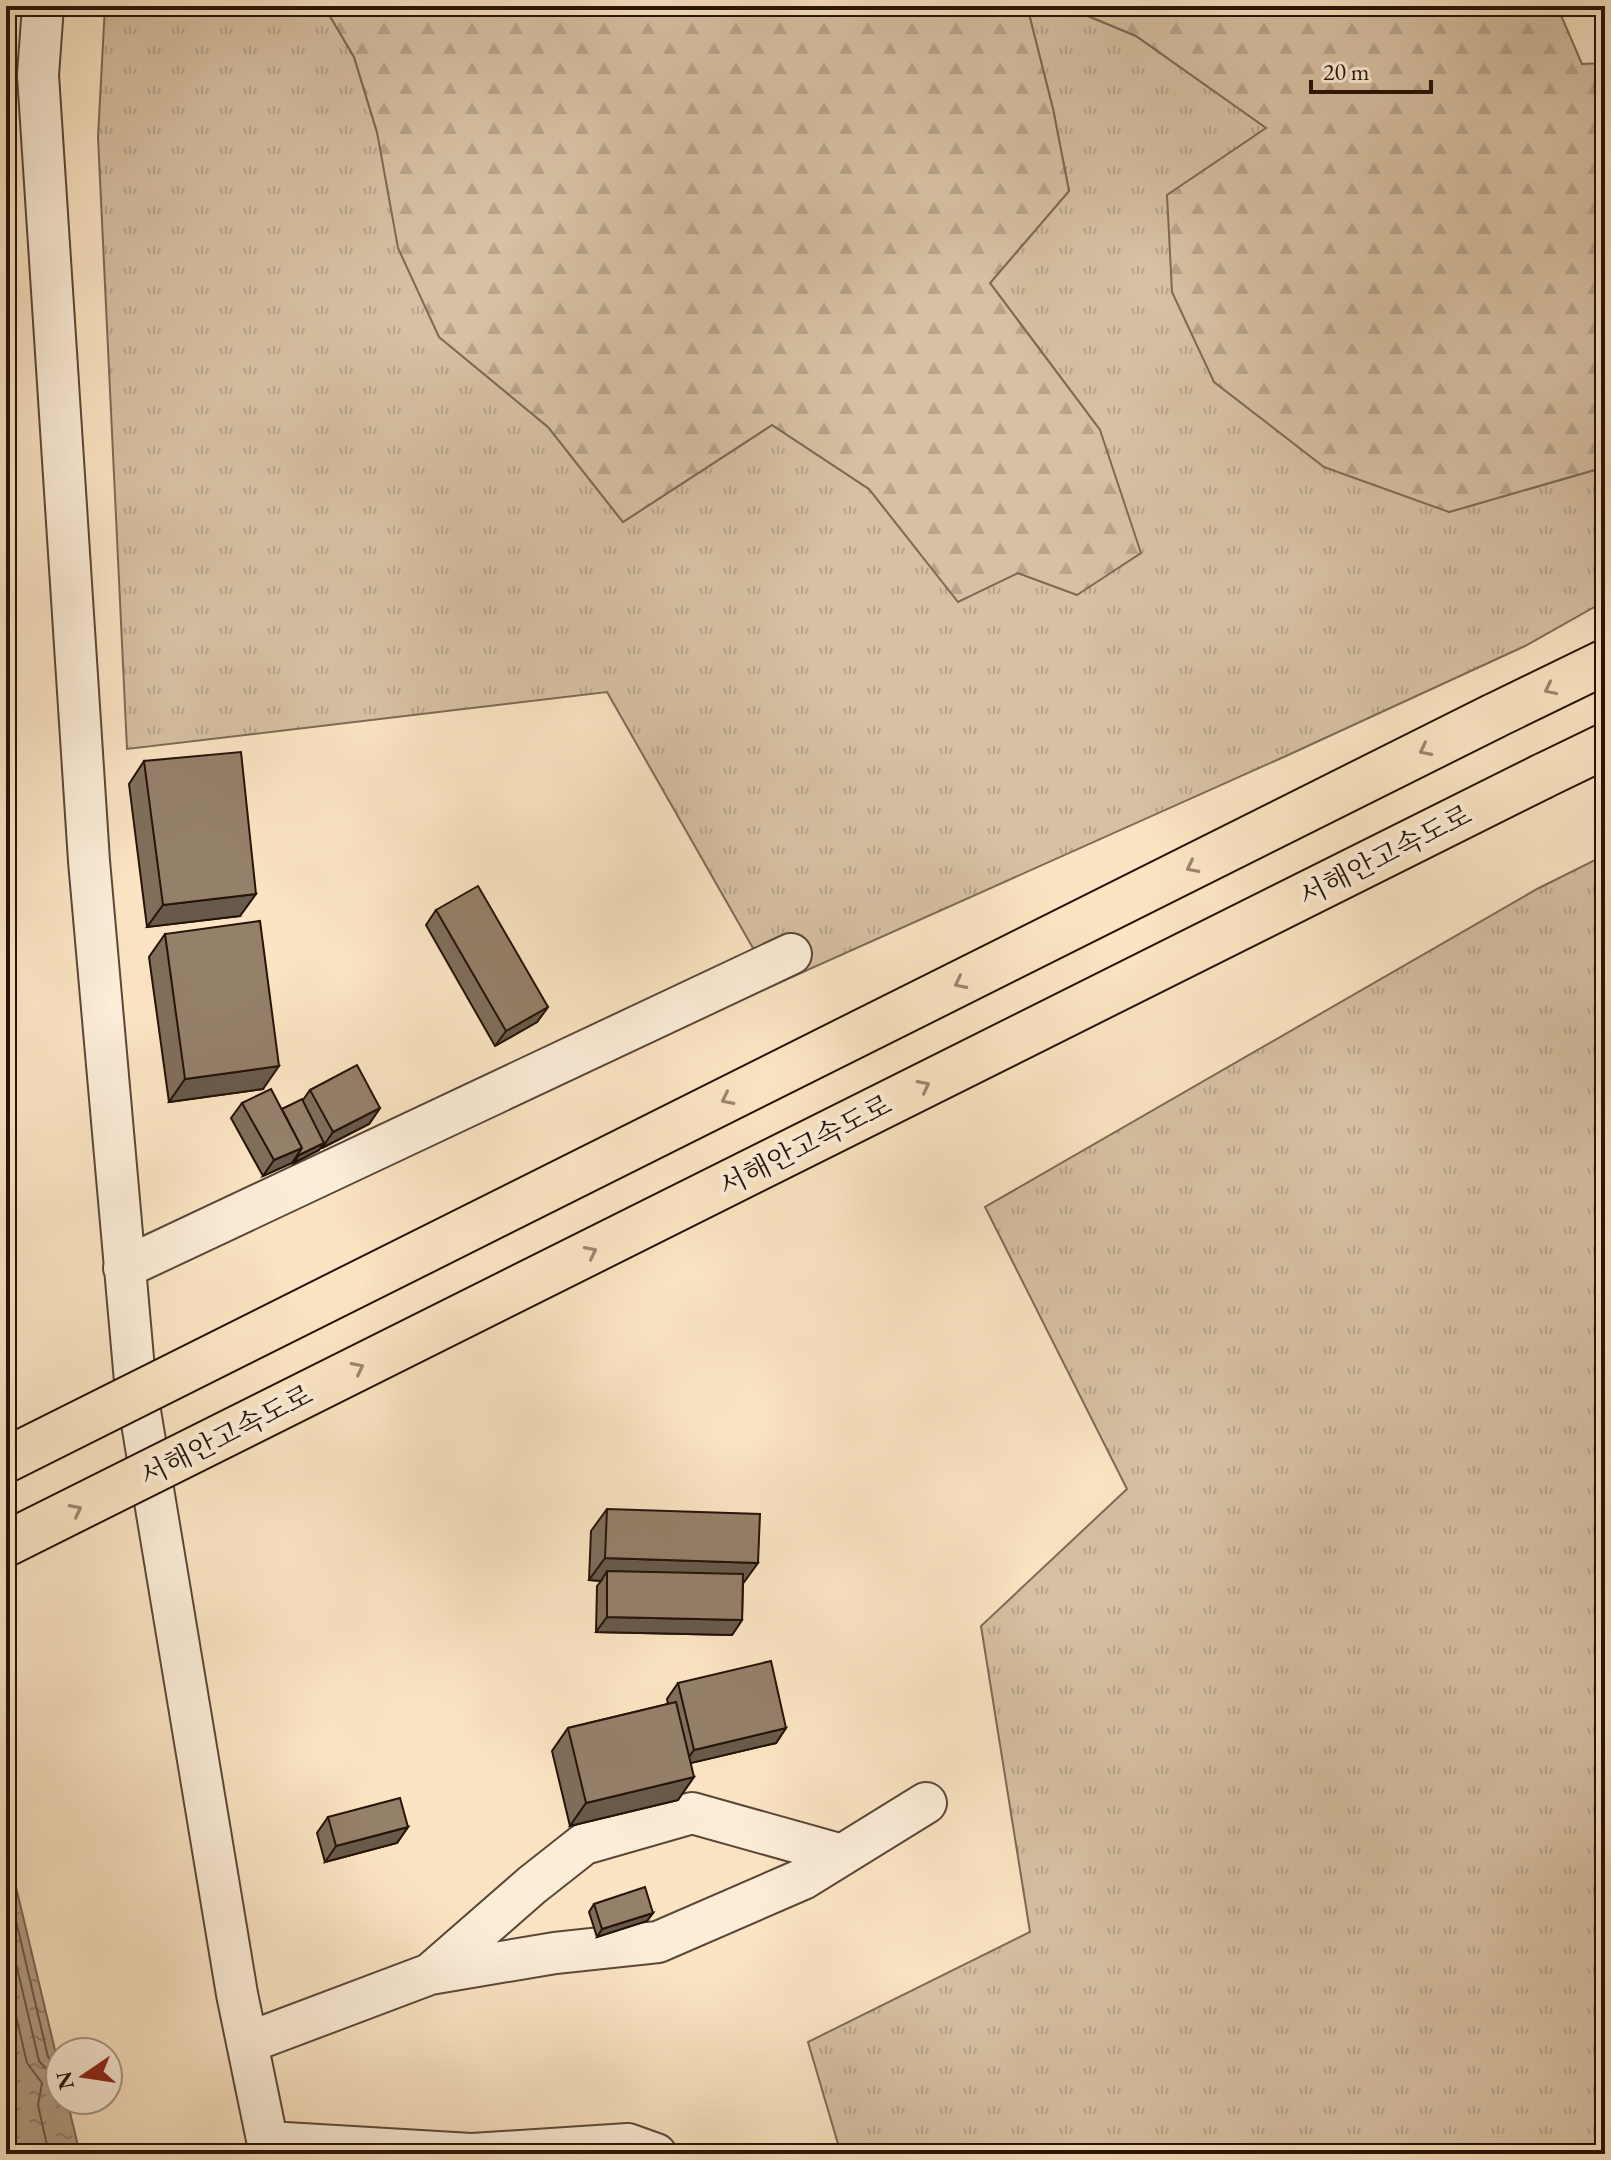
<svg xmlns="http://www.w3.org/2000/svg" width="1611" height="2160" viewBox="0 0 1611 2160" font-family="'EB Garamond','Noto Serif KR',serif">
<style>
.grass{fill:url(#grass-tufts);stroke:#7e6a56;stroke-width:2}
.forest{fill:url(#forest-firs);stroke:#7e6a56;stroke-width:2}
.water{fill:url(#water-ripples);stroke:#7b6653;stroke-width:2}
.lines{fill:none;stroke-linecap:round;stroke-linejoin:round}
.shore{stroke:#6c5846;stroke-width:2}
.minor-casing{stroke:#5b4738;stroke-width:44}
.highway-casing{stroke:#261309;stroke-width:48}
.minor{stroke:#fcedd8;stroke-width:40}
.highway{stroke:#fbe4c3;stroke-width:44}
.highway-bridge-casing{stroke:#261309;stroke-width:48;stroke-linecap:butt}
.highway-bridge{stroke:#fbe4c3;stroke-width:44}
.wall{fill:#806e5b;stroke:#261309;stroke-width:2}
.shaded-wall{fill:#685a4a;stroke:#261309;stroke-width:2}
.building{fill:#95806a;stroke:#261309;stroke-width:2}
.oneway{stroke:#9b866f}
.labels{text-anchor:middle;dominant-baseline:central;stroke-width:8;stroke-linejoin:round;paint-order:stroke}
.street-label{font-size:28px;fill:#261309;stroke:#fcedd8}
</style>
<defs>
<pattern id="grass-tufts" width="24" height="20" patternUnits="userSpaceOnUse" patternTransform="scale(2)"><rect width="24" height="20" fill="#d7c0a3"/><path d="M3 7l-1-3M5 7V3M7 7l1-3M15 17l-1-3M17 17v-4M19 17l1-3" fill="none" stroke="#b8a48b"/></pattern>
<pattern id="forest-firs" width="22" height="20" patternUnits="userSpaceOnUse" patternTransform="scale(2)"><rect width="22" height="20" fill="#d7c0a3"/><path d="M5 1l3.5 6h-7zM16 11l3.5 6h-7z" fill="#b8a48b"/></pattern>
<pattern id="water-ripples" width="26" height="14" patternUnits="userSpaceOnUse" patternTransform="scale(2)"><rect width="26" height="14" fill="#b39d84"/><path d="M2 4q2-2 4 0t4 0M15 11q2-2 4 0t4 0" fill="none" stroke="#917f6a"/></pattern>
</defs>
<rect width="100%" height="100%" fill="#fbe4c3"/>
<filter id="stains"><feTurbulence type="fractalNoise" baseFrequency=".0025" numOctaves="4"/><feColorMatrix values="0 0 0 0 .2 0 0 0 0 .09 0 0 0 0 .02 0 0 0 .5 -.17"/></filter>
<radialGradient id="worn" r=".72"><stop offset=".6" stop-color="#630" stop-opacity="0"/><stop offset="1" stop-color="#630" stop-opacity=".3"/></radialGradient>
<path class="grass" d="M105 6H324L354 57 439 336 548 427 623 522 772 425 869 489 958 601 1018 573 1077 595 1100 430 990 283 1069 191 1053 109 1027 6H1064L1136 36 1267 128 1449 512 1605 467V601L1525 646 1286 756 774 985 607 692 127 749 98 137Z
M1605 855V2154H841L808 2042 1030 1932 981 1626 1127 1489 985 1207 1537 889Z"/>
<path class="forest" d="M324 6H1027L1053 109 1069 191 990 283 1100 430 1141 553 1077 595 1018 573 958 602 869 489 772 425 623 522 548 427 439 337 398 248 377 132 354 57Z
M1064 6H1413L1417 13 1434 6H1557L1582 64 1605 63V467L1449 512 1324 467 1214 382 1172 292 1167 195 1266 128 1136 36Z"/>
<path class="water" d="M6 1855 11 1866 60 2071V2100H67L80 2154H6Z"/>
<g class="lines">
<path class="shore" d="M6 1878 48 2057 53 2063 60 2064
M6 1921 39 2061 48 2071 60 2074
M6 1973 27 2063 42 2083 38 2105 49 2154"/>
<g class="minor-casing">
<path id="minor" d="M43 6 38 75 89 861 135 1381 237 1994 270 2154
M124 1268 791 954
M430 1974 532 1885 584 1844 692 1813 842 1855
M247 2043 430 1974 555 1953 658 1942 803 1879 926 1803
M268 2142 471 2154
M472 2154 628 2144 656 2154"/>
</g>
<g class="highway-casing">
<path id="highway" d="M1494 716 1605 662
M1543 776 1605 746"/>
</g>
<use href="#minor" class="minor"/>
<use href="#highway" class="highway"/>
<g class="highway-bridge-casing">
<path id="highway-bridge" d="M6 1460 1494 716
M6 1544 1543 776"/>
</g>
<use href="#highway-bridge" class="highway-bridge"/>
</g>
<path class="wall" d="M144 761 240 916 147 927 129 784Z
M436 910 548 1007 537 1022 495 1046 426 925Z
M165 934 263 1089 169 1102 149 957Z
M310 1090 380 1108 369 1124 322 1148 321 1147 319 1150 294 1163 293 1162 292 1163 263 1176 231 1118 242 1103 282 1109 303 1100Z
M607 1509 743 1584 742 1620 732 1635 596 1632 597 1586 601 1581 589 1580 591 1531Z
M678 1683 786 1728 776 1743 690 1763 678 1800 570 1826 552 1751 568 1728 668 1704 667 1699Z
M328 1817 408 1827 397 1843 325 1862 317 1833Z
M594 1904 653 1913 647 1921 597 1937 589 1912Z"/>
<path class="shaded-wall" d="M256 894 240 916 147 927 163 905Z
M548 1007 537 1022 495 1046 506 1031Z
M279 1066 263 1089 169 1102 185 1079Z
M380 1108 369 1124 322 1148 333 1132Z
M324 1143 319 1150 294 1163 299 1155Z
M302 1148 292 1163 263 1176 274 1160Z
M605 1558 758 1563 742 1585 607 1571 601 1581 589 1580Z
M607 1617 742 1620 732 1635 596 1632Z
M786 1728 776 1743 683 1765 694 1750Z
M694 1777 678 1800 570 1826 586 1803Z
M408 1827 397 1843 325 1862 336 1846Z
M653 1913 647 1921 597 1937 602 1929Z"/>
<path class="building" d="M241 752 256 894 163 905 144 761Z
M478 886 548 1007 506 1031 436 910Z
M260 921 279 1066 185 1079 165 934Z
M357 1065 380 1108 333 1132 310 1090Z
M271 1089 302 1148 274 1160 242 1103Z
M302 1099 324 1143 299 1155 298 1154 302 1148 282 1109Z
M607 1509 760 1514 758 1563 605 1558Z
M607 1571 743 1574 742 1620 607 1617Z
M771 1661 786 1728 694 1750 678 1683Z
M676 1702 694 1777 586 1803 568 1728Z
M400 1798 408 1827 336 1846 328 1817Z
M645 1887 653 1913 602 1929 594 1904Z"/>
<defs><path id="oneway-chevron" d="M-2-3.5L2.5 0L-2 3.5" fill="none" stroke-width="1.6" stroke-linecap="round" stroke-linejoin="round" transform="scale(2)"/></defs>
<g class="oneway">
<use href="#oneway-chevron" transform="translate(1550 689) rotate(154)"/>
<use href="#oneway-chevron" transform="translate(1425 750) rotate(153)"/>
<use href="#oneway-chevron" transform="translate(1192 867) rotate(153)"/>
<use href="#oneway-chevron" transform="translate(960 983) rotate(153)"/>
<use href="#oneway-chevron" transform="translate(924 1086) rotate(-27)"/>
<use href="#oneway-chevron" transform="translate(727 1099) rotate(153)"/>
<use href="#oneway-chevron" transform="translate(591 1252) rotate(-27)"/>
<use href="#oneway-chevron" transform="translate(358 1368) rotate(-27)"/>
<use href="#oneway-chevron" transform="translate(76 1510) rotate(-27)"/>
</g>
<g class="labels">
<g class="street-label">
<text transform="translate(1385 855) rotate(-27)">서해안고속도로</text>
<text transform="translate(805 1145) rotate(-27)">서해안고속도로</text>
<text transform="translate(226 1435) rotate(-27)">서해안고속도로</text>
</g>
</g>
<rect width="1611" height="2160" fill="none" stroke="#fbe4c3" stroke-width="32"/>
<rect x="8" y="8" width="1595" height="2144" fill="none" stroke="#261309" stroke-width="4"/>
<rect x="16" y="16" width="1579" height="2128" fill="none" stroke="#261309" stroke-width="2"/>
<g transform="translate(84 2076) rotate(257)"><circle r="38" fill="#fcedd8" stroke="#a69685" stroke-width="2"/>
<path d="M0-6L14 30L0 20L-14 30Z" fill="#8f2418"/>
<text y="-12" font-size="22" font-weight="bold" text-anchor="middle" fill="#261309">N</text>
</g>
<path d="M1311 80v12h120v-12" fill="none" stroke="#261309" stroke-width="4"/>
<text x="1323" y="80" font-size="24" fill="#261309" stroke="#fcedd8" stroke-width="6" paint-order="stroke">20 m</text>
<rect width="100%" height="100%" filter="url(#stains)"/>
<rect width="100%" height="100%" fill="url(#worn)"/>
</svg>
